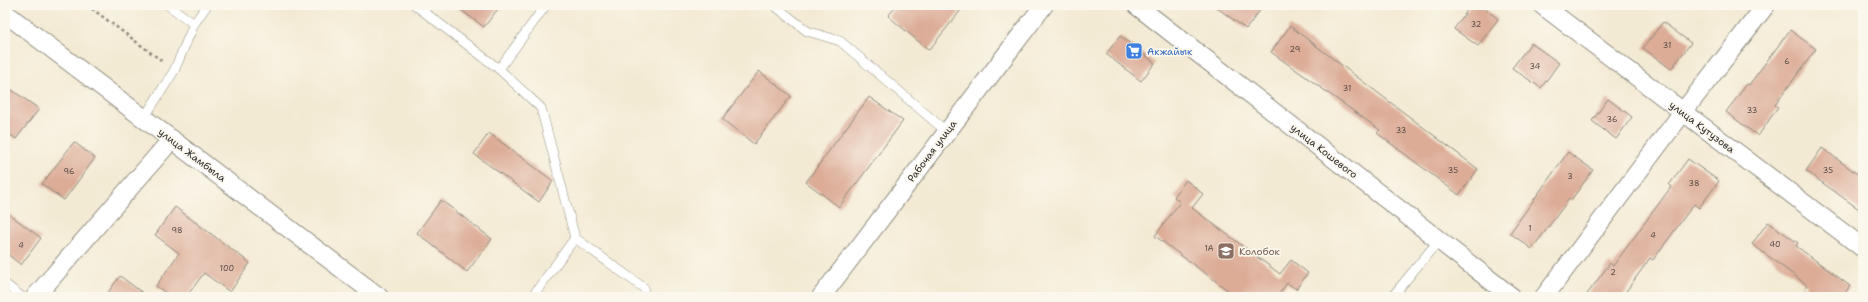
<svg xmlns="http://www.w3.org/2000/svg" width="1868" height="302" viewBox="0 0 1868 302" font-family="'Shantell Sans',sans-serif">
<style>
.building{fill:#dcac97}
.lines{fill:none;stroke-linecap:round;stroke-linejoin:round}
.lane-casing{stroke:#8f8a7f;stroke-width:10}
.street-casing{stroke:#8f8a7f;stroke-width:20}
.path{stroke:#8f8a7f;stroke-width:2.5;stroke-dasharray:3 3;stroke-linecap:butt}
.lane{stroke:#fff;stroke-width:9}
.street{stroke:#fff;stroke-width:18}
.labels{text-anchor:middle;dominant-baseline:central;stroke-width:3.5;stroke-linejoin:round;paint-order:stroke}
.number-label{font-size:8px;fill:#574b46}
.shop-label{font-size:10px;fill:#366cbe;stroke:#fbf7ec;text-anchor:start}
.street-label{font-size:10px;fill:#2b2b2b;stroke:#fbf7ec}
.education-label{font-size:10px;fill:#785e54;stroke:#fbf7ec;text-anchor:start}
</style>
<rect width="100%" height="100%" fill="#fbf7ec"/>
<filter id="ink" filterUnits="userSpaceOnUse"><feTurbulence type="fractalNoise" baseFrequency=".025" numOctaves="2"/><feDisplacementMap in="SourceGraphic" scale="8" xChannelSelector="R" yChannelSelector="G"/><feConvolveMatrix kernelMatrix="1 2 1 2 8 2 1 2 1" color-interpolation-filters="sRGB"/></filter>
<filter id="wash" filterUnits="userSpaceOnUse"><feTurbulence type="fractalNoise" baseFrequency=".012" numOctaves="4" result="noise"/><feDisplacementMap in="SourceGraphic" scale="16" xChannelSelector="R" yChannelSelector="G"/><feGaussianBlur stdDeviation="0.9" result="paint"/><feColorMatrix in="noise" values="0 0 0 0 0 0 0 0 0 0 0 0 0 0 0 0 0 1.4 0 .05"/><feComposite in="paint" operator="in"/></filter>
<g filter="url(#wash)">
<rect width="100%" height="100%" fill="#f3ead3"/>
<g id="blocks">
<path class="building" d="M454 5H501L484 27Z
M897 5H965L929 50 888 16Z
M1213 5H1264L1246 29Z
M1471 5H1480L1498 19 1478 46 1454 29Z
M1663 22 1691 43 1671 69 1643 48Z
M1290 26 1478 169 1459 195 1377 133 1380 130 1271 52Z
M1790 30 1816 49 1775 105 1778 107 1758 136 1726 112 1747 84 1749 85Z
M1120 36 1155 63 1141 81 1106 54Z
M1531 43 1559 63 1541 88 1512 68Z
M759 71 791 96 754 144 722 119Z
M12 90 39 109 16 139 5 131V100Z
M869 97 903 121 839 207 806 182Z
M1608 99 1632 117 1616 139 1592 121Z
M489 133 553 181 539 202 474 154Z
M74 142 95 158 64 200 42 184Z
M1822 148 1863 178V212L1806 171Z
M1568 152 1593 170 1571 200 1569 199 1532 249 1510 233Z
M1688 159 1719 181 1699 208 1694 204 1653 260 1650 258 1622 297H1585L1610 263 1613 266 1671 187 1669 185Z
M1186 180 1203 194 1192 208 1280 274 1291 260 1308 273 1296 289 1287 283 1277 297H1237L1155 236 1180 202 1174 197Z
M441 200 492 239 467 272 417 233Z
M175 207 250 263 230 292 204 273 186 297H171L156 286 179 253 155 235Z
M5 211 41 238 21 265 5 252Z
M1768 222 1798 243 1796 246 1850 286 1842 297H1815L1804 289 1807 285 1752 244Z
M120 276 148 297H105Z"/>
</g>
</g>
<g filter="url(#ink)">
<use href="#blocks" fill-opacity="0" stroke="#8f8a7f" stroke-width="1"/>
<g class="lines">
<g class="lane-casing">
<path id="lane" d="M168 5 194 24
M415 5 499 69 541 108 575 238 644 288
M774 5 807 31 840 41 947 132
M499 69 546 5
M144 118 174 71 194 24 207 5
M5 284 22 297
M532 297 575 238
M1392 297 1439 240"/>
</g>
<g class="street-casing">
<path id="street" d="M1136 5 1512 297
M1542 5 1863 248
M5 13 379 297
M35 297 172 139
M821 297 1044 5
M1544 297 1683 112 1766 5"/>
</g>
<path class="path" d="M87 5 162 61"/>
<use href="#lane" class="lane"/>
<use href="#street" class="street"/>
</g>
</g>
<defs>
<g id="supermarket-square" transform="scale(0.9)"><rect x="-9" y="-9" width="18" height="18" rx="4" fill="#3f7fe0" stroke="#fbf7ec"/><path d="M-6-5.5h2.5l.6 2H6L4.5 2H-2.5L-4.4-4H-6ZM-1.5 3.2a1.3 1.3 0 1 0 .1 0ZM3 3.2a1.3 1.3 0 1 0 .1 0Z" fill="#fff"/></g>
<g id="school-square" transform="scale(0.9)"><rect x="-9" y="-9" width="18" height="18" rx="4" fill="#8d6e63" stroke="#fbf7ec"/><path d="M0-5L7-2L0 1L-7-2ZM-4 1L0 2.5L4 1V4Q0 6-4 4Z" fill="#fff"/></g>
</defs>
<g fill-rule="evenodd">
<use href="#supermarket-square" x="1134" y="51"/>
<use href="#school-square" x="1226" y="251"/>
</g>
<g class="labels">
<g class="number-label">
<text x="1476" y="24">32</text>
<text x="1667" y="45">31</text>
<text x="1295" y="49">29</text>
<text x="1787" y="61">6</text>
<text x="1535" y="66">34</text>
<text x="1347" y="88">31</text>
<text x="1752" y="110">33</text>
<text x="1612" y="119">36</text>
<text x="1401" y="130">33</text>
<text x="1453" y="170">35</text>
<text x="1828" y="170">35</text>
<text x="69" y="171">96</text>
<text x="1570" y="176">3</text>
<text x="1694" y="183">38</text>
<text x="1530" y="228">1</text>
<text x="177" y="230">98</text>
<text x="1653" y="235">4</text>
<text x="1775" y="244">40</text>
<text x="21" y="245">4</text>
<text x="1209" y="248">1А</text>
<text x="227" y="268">100</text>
<text x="1613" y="272">2</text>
</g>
<g class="shop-label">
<text x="1147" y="51">Акжайык</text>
</g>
<g class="street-label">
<text transform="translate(1702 127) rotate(37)">улица Кутузова</text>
<text transform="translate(932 151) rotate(-53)">Рабочая улица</text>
<text transform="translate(1324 151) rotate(38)">улица Кошевого</text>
<text transform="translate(192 155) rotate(37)">улица Жамбыла</text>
</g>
<g class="education-label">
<text x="1239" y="251">Колобок</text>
</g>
</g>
<rect width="1868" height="302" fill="none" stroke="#fbf7ec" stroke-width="20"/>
</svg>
